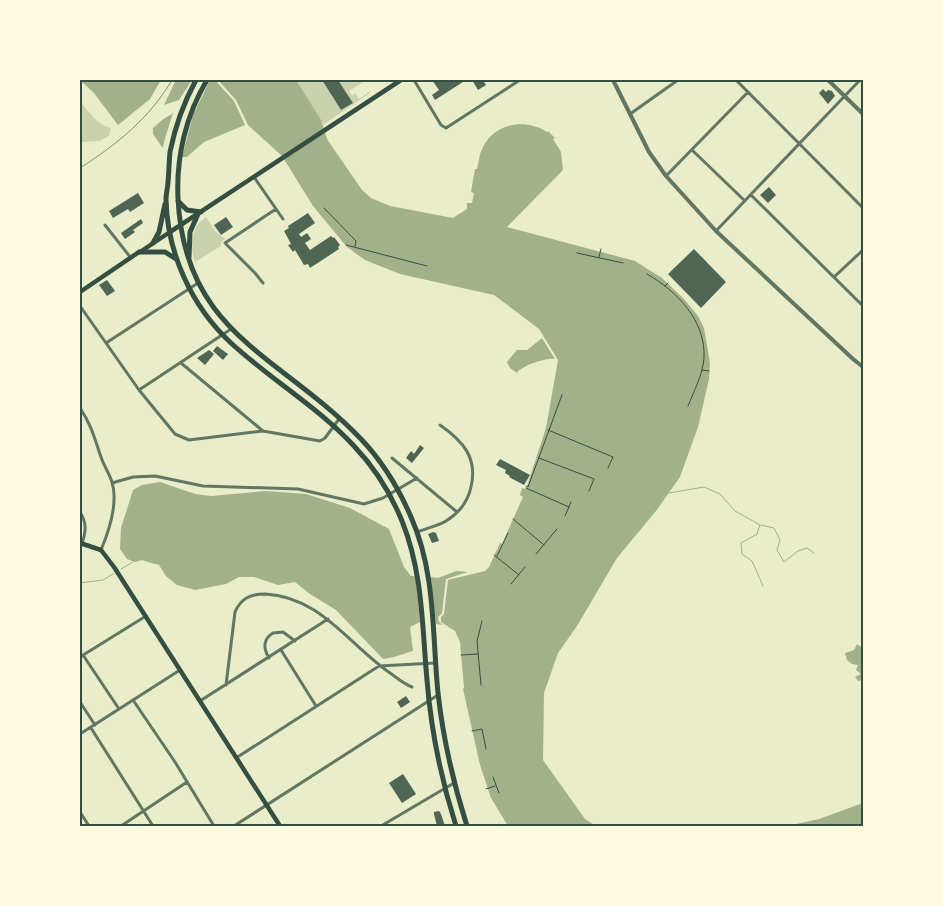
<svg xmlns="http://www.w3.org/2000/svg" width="943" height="906" viewBox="0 0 943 906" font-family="'Libre Baskerville',serif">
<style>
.green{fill:#cad2ad}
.water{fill:#a3b18a}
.pier{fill:#e9edc9}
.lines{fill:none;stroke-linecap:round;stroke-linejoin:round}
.stream{stroke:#a3b18a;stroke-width:1}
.building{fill:#4f6655}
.path{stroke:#344e41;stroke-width:1}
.minor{stroke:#617663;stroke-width:3}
.tertiary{stroke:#617663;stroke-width:4}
.secondary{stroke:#344e41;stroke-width:4.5}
.primary{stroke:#344e41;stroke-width:4.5}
.trunk{stroke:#344e41;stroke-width:5}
.rail{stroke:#7c8e77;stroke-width:1}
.neatline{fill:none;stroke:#344e41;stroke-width:2}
</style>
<rect width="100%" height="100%" fill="#e9edc9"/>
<path class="green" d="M296 80H322L341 110 353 103 338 80H366L349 91 352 96 355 93 359 99 369 92 370 93 323 125Z
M80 102C92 113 94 123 111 128L109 136 99 141 80 142Z
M206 217 215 231 225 239 221 242V246L195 262C190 246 190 228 206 217Z"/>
<path class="water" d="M80 80H161L150 99 118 125 94 93Z
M176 80H192L179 100 164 105Z
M210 80H215L234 101 245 125 204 142 187 157H182L193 115Z
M218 80H296L321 120 327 139 362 190 371 198 390 206 453 218 467 209V203H472L474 193 471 192 475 169H477C479 162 479 154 483 147 495 123 525 118 547 132L548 131 555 138 553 139 561 152 563 170 507 227 635 261 662 278 684 299 698 316 704 328 710 363 709 379 698 427 680 477 656 511 617 558 577 626 558 653 544 693 543 760 585 819 596 826H508L491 798 480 765 463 689 464 688 460 642 455 631 441 622V617L444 614 448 580 485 571 489 567 500 543 502 544 523 497 520 495 522 488 526 489 546 428 558 360 539 329 494 295 400 274 365 260 347 247 313 206 282 156 248 125 236 100Z
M180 109 167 154 153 134V128L162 120Z
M542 338 555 359C548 357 520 366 517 373L510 368 507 362 517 350H527Z
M160 482 195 494 211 496 266 491 306 494 350 508 389 529 404 567 411 576H416L420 622 410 627 413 651 394 657 383 659 336 610 310 594 295 582 278 585 254 577H239L226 584 195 590 177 585 166 576 159 565 148 562 142 560 135 562 127 559 120 549 121 528 133 490 142 485Z
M456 571 468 572 446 579 442 613 438 617 439 622 443 625 436 624 431 577 438 578Z
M857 644 863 648V680L858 681 855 677 861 674 856 670 858 665 852 664 847 660 845 653 854 650Z
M863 803V826H787L819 819Z"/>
<path class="pier" d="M179 107H181L168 156H167L162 152 165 138 174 110Z"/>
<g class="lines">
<path class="stream" d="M669 493 704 487 720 494 735 511 760 525 757 534 741 543 742 554 752 561 763 586
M761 525 774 528 780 540 777 550 784 562 798 551 807 548 814 553
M121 569 133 562
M80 583 103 580 113 574"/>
</g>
<path class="building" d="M322 80H338L353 103 341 110Z
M432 80H466L435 100 432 95 439 90Z
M472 80H483L486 85 478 90Z
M823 89 826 92 828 90 832 91 835 96 828 104 819 93Z
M769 187 776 195 768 203 760 195Z
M138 193 144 203 130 212 128 209 113 218 109 211Z
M308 213 315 223 299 234 301 237 307 233 311 239 305 243 310 250 331 236 333 238 334 237 340 245 338 247 339 249 310 268 308 264 304 265 295 250 293 252 288 245 291 244 284 231 289 228 288 226Z
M226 217 233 227 221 235 214 225Z
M141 219 143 223 133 230 135 232 125 239 121 233Z
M694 249 726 282 701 308 668 274Z
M107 280 115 291 107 296 99 285Z
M217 346 228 354 223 360 213 351Z
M209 350 214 354 205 365 197 358Z
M420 445 424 448 412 463 406 458 411 451 414 454Z
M500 459 530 475 524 485 509 477 510 476 505 473 506 470 496 465Z
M433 532 436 533 439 541 432 543 428 534Z
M406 696 410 702 401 708 397 702Z
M403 774 416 794 402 803 389 783Z
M439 811 441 814 445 826H437L434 814V812Z"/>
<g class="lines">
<path class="path" d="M324 208 356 241 355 246
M346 245 427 266
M577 253 623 263
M599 257 601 249
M647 274C677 291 706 321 704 358 703 374 694 391 688 406
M665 286 668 283
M702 370 709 371
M548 430 613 457 608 468
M539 458 594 479 589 491
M526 486 528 487 562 395
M526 488 569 507
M565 516 571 502
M513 519 544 545
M536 554 557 529
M494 555 519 575
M497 556 508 533
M511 584 525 567
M461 655 478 654
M481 685 477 641 482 621
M472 731 482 729 486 749
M493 777 499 793
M486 789 495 786"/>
<path class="minor" d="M414 80 441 125 446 128 520 80
M736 80 863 208
M630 114 678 80
M692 150 745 201
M666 176 748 92
M254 177 283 219
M751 195 863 306
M105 225 131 258
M716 231 860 80
M834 277 863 250
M263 283 255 273 225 243 276 209
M80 306 139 390 175 434 189 440 263 431
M106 343 198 283
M181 363 263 431 320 441 325 438 339 419
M139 390 231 329
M80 408C92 426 94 437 101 457 104 466 109 473 112 482 118 502 109 531 101 550
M392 458 457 512
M112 483 133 477 155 476 203 486 298 489 364 504 383 498 417 478
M80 512C87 523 86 531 82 544
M417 532C427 528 438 526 446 521 459 513 468 501 471 487 478 458 463 441 440 425
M281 650 316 706
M83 655 119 709
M80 657 146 616
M269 658C263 648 263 639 273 633L283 632 295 641
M226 685 235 612C241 598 251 594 265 594 321 597 348 644 390 673 397 678 404 684 412 687
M133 700 175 762 214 826
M200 701 328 619
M80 702 95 725
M91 728 153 826
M80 734 180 670
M236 758 379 666 435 663
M80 812 89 826
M121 826 187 782
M234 826 438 695
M381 826 454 783"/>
<path class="tertiary" d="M613 80 649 152 666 176 716 231 853 359 863 367
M828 80 863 114"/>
<path class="secondary" d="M140 252 170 232
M80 543 101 550 114 567 280 826"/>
<path class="primary" d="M170 232 401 80
M80 292 139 252"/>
<path class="trunk" d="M196 80C184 102 175 127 170 152 169 162 169 172 168 182 168 187 166 193 166 199 167 252 191 306 231 343 270 379 318 407 354 446 375 468 391 494 402 521 423 573 422 626 427 680 431 730 441 779 456 826
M207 80C186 115 176 157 178 198 184 335 280 354 361 439 382 461 399 489 411 517 436 573 432 634 438 693 443 738 453 782 467 826
M178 201 187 210 201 212
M153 243 159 232 165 204
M139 252H165L176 259
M189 258 190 232 198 214"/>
<path class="rail" d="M80 168C116 145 150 118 172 80"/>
</g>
<rect width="943" height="906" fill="none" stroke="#fefae0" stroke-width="162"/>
<rect x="81" y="81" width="781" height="744" class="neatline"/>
</svg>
